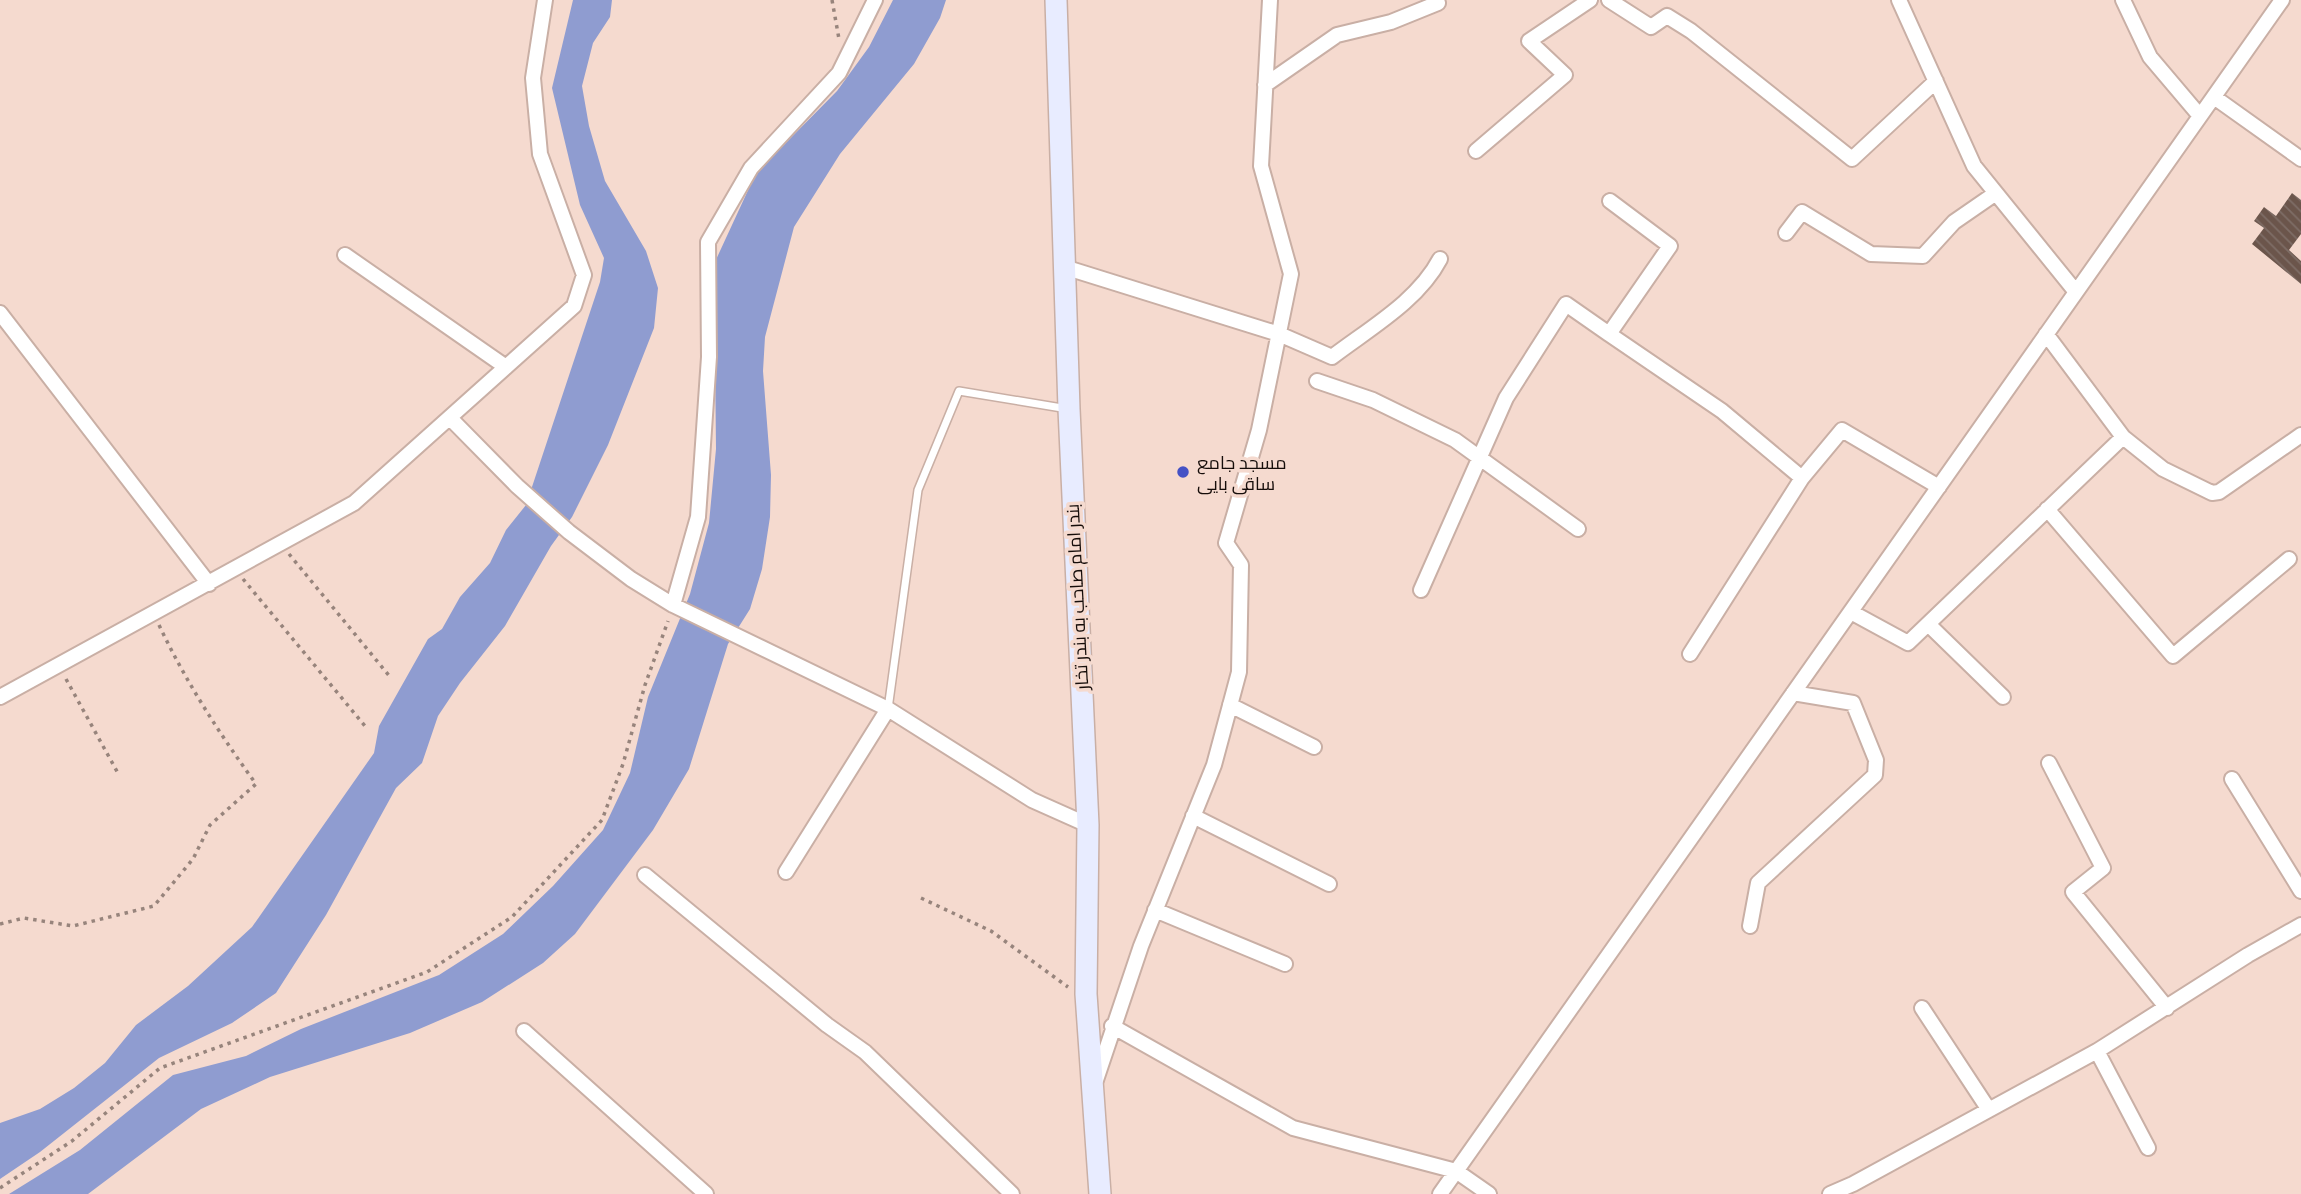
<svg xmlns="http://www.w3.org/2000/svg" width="2301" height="1194" viewBox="0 0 2301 1194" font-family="'PT Sans Narrow',Cairo,sans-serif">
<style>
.water{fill:#8f9cd0}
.building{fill:url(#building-back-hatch)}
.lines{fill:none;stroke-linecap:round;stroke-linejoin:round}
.service-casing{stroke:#c9afa5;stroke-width:10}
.minor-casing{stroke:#c9afa5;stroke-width:18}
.secondary-casing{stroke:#c9afa5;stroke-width:24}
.path{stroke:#97847c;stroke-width:3.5;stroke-dasharray:3.5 5;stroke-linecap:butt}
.service{stroke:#fff;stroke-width:7}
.minor{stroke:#fff;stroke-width:14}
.secondary{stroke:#e8ecff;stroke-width:21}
.poi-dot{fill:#4451c5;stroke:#f5dacf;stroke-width:2.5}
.labels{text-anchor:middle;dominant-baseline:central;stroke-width:7;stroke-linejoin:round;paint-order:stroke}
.poi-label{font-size:18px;fill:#160d0a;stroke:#f5dacf;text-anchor:start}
.street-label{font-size:18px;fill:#160d0a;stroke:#f5dacf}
</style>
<defs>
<pattern id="building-back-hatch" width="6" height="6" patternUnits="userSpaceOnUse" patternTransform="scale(1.75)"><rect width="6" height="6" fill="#6b554b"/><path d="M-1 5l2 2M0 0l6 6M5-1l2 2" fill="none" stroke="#7e6d66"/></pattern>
</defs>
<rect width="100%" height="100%" fill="#f5dacf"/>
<path class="water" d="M573 0H612L610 17 593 43 582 86 589 126 605 181 646 251 658 288 654 328 608 445 572 517 551 546 505 626 460 683 438 716 422 763 396 788 326 915 276 993 232 1023 159 1058 40 1152 0 1179V1123L40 1109 74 1088 105 1063 136 1025 188 986 252 927 374 753 379 726 428 639 442 629 460 597 490 563 506 530 526 505 600 282 604 258 580 205 552 88Z
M893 0H946L940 18 914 64 840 154 794 227 765 337 763 371 771 475 770 517 762 569 750 609 728 644 689 769 653 830 575 934 543 963 482 1002 410 1033 270 1077 201 1109 88 1194H9L80 1150 173 1075 246 1056 301 1029 439 975 503 934 553 886 603 830 630 773 648 697 690 594 709 523 716 449 714 264 756 173 837 91 869 47Z"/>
<path class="building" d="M2292 193 2301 200V234L2289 250 2301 261V284L2252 244 2264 228 2254 221 2264 207 2276 216Z"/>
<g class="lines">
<g class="service-casing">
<path id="service" d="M888 709 918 490 959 391 1068 409"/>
</g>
<g class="minor-casing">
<path id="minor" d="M1609 0 1651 27 1667 16 1691 31 1852 159 1936 81
M1899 0 1974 166 2076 292
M2123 0 2150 57 2200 116
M1265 85 1337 35 1391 22 1438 3
M2214 97 2301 159
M1476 151 1565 75 1529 41 1590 0
M1610 201 1670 246 1609 334 1722 411 1802 478
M1786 233 1802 212 1871 254 1923 256 1954 222 1996 193
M345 255 506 367
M1064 267 1279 334 1332 357C1370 328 1418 301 1440 259
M0 313 209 584
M1317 381 1373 400 1455 440 1578 529
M450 418 517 486 569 532 631 579 673 605 888 709 1032 800 1088 825
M2123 437 2163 469 2212 493 2219 492 2301 435
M2047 509 2173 656 2289 559
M1421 590 1506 398 1566 304 1609 334
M673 605 698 517 709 357 708 242 751 168 839 73 875 0
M1851 612 1908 643 2123 437 2046 334
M1928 624 2003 697
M1690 654 1802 478 1842 430 1939 487
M0 697 354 503 574 306 584 275 540 154 533 78 545 0
M1230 705 1314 747
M2049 763 2103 868 2073 892 2167 1008
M2232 779 2301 891
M1193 816 1329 884
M786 872 888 709
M645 875 827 1025 865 1052 1012 1194
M1155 910 1285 964
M1750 926 1758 883 1875 775 1876 760 1853 703 1793 693
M1922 1008 1989 1110
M1112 1026 1293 1128 1456 1171 1489 1194
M524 1031 706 1194
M2097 1051 2148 1148
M1096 1080 1141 946 1214 765 1239 672 1241 565 1226 543 1259 430 1291 274 1261 166 1270 0
M1440 1194 2282 0
M1830 1194 1853 1184 2097 1051 2248 955 2301 925"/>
</g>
<g class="secondary-casing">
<path id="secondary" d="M1056 0 1069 409 1088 825 1086 994 1100 1194"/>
</g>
<path class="path" d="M832 0 839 39
M289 554 391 678
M243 579 365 726
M66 679 119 775
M921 898 991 931 1068 987
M0 924 24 918 73 926 154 906 193 859 210 825 256 784C219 733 186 682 159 625
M0 1188 72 1141 160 1068 427 972 512 917 602 820 623 764 645 685 668 621"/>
<use href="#service" class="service"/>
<use href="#minor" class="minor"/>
<use href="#secondary" class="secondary"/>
</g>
<circle class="poi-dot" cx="1183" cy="472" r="7"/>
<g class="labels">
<g class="poi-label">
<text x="1197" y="462">مسجد جامع<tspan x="1197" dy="21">ساقی بایی</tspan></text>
</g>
<g class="street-label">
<text transform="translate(1077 597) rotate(-93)">بندر امام صاحب به بندر تخار</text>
</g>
</g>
</svg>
